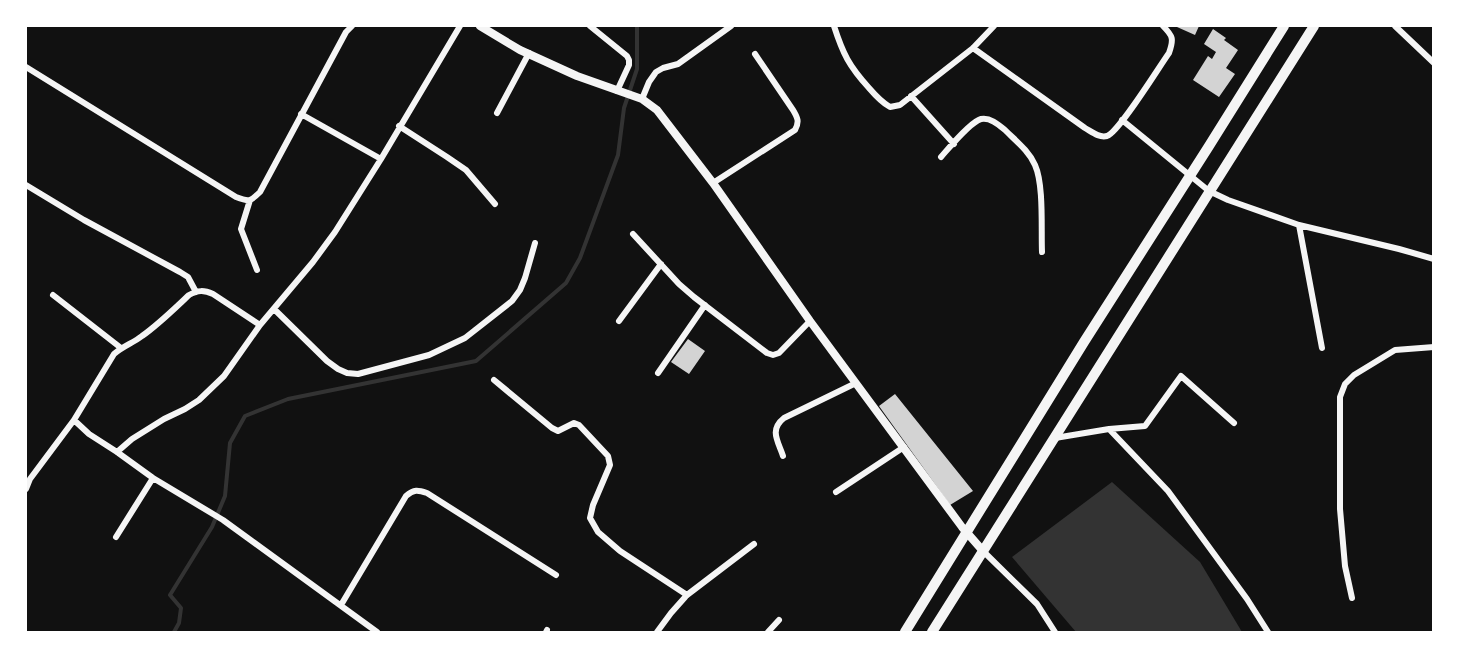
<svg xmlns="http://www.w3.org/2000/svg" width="1459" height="658" viewBox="0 0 1459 658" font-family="Arial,sans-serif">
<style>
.water{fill:#333}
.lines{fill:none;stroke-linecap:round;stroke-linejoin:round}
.stream{stroke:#333;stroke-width:4}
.building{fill:#d3d3d3}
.minor{stroke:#f5f5f5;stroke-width:6}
.tertiary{stroke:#f5f5f5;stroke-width:8}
.primary{stroke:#f5f5f5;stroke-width:10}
</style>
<rect width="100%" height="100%" fill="#111"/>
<path class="water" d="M1112 482 1200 562 1242 632H1076L1012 557Z"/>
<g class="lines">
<path class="stream" d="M174 632 179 623 181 608 170 595 212 527 225 496 230 443 245 416 288 399 476 361 566 283 580 258 618 155 624 108 637 69V26"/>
</g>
<path class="building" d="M1178 26H1199L1195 35 1177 27Z
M1213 29 1226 38 1224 40 1238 50 1226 68 1235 74 1219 97 1193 80 1208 56 1212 59 1216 52 1204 44Z
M688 339 705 351 689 374 671 362Z
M895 394 973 491 950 505 879 406Z"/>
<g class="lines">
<path class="minor" d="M590 26 627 56 629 60V65L617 91
M834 26C843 54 849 66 869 88 875 95 881 102 890 107L900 105 973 48 994 26
M1395 26 1434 63
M973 48 1085 128C1092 132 1099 138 1107 136 1119 132 1159 67 1169 53 1174 39 1173 36 1163 26
M26 67 236 197C249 202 250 202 260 192L346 32 352 26
M911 96 954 144
M642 99 649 82 656 72 663 68 678 64 731 26
M497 113 529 53
M301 114 381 159
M1122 120 1209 191 1228 200 1299 225 1399 249 1434 259
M399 126 447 157 466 170 495 204
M941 157C949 148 970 122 981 119 990 117 999 125 1005 130 1016 141 1029 151 1035 165 1044 185 1041 229 1042 252
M713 183 795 130C800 121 797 117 793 110L755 54
M26 185 84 220 180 272 188 277 196 292
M250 200 241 229 257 270
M1299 225 1322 348
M633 234 679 284 694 297 767 353 773 355 779 353 810 321
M53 295 121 348
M274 309 327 361 338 369 347 373 358 374 429 355 465 338 512 301 520 290 525 278 535 243
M619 321 661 264
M658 373 705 305
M494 380 552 428 558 431 574 423 579 425 608 456 610 465 593 505 590 518 598 532 620 551 687 595
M74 420 89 434 117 452 153 478 223 520 377 632
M1109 429 1145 426 1181 376 1234 423
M1055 438 1109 429 1168 491 1247 599 1268 632
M117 452 132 439 164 419 185 409 199 400 224 376 260 325 313 262 335 232 381 159 460 26
M783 456C778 441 769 430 784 418L856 383
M26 489 30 479 74 420 114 354C123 346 133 343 142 336 159 324 174 309 189 295 198 290 204 290 213 294L260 325
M836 492 904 447
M116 537 153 478
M983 551 1037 604 1055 632
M1352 598 1345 566 1340 509V397L1345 384 1354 375 1395 350 1434 347
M341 605 406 496C414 489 418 490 427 493L556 575
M546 632 547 630
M657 632 671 613 687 595 754 544
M768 632 779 620"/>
<path class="tertiary" d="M480 26 520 50 577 76 642 99 657 110 713 183 810 321 962 527 983 551"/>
<path class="primary" d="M905 632 1084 342 1209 146 1284 26
M932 632 1314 26"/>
</g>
<rect width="1459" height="658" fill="none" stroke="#ffffff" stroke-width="54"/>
</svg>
